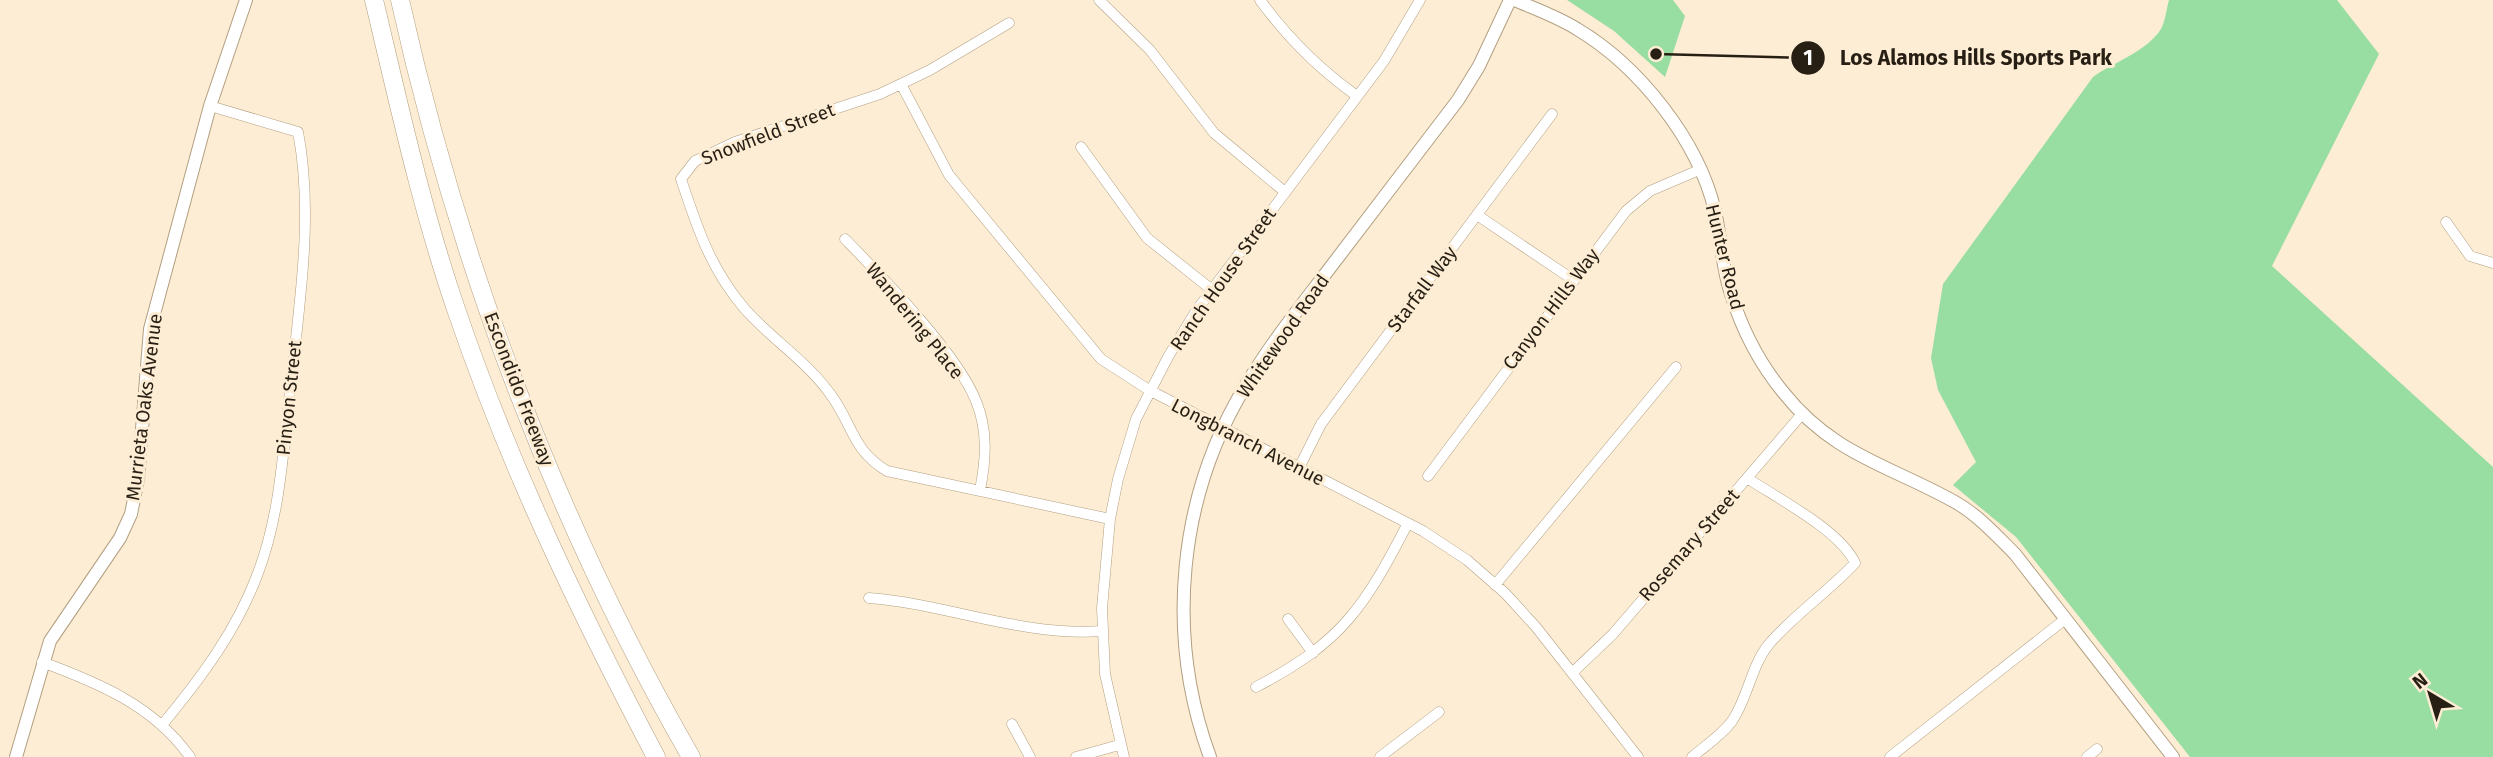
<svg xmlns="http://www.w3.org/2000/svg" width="2493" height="757" viewBox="0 0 2493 757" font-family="'Fira Sans',sans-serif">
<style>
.green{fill:#98dda1}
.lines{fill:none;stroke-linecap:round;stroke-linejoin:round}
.street-casing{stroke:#b29f81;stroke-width:11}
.secondary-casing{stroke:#b29f81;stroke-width:14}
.highway-casing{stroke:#b29f81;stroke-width:19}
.street{stroke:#fff;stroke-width:10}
.secondary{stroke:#fff;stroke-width:12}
.highway{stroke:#fff;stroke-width:18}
.labels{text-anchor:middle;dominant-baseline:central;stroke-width:6;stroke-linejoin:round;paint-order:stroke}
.street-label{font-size:19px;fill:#271f14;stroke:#fdedd4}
.leader{fill:none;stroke:#271f14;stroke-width:2.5}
.callout-dot{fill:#271f14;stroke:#fdedd4;stroke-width:2.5}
.mark-label{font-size:21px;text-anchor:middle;font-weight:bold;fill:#fff}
.callout-label{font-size:21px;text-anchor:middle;font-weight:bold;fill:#271f14;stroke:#fdedd4;stroke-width:6;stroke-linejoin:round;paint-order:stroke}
</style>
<rect width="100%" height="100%" fill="#fdedd4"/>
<path class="green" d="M1567 0H1673L1685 16 1665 77 1614 31Z
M2169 0H2337L2379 54 2272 266 2493 467V757H2190L2016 537 1953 485 1976 462 1938 390 1931 358 1943 284 2093 77C2114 62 2143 53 2159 32 2165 25 2166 10 2169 0Z"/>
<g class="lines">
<g class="street-casing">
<path id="street" d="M1099 0 1150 50 1214 133 1285 192
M1260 0C1287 37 1319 69 1357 96
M1009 23 930 70 880 94 735 142 695 161 681 179C697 227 710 268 744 308 771 339 807 361 831 395 853 425 852 450 887 471L1110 519
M901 84 949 175 1101 359 1149 390 1423 531 1467 560 1505 593 1536 627 1638 757
M1081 147 1147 238 1212 290
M1477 215 1572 279
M2446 222 2470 256 2493 263
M845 239C882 277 957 353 976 401 988 430 986 460 980 490
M1299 468 1321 424 1552 114
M1428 476 1626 211 1650 191 1699 170
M1495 585 1676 367
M869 598C948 604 1023 637 1102 631
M1288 619 1313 653
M42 662C99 683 154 706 190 757
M1573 672 1613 634 1802 414
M1256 687C1342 642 1364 608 1408 523
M1012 724 1030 757
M162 725C201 678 237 630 258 573 280 515 283 452 290 391 299 307 314 215 298 132L210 106
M1076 757 1119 745
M1124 757 1105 674 1102 608 1110 519 1118 479 1136 419 1168 357 1196 311 1384 61 1420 0
M1380 757 1439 712
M1692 757C1705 746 1722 735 1732 721 1748 698 1751 666 1769 644 1795 614 1828 592 1855 563 1841 531 1777 498 1747 478
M1890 757 2064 620
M2087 757 2097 749"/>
</g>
<g class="secondary-casing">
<path id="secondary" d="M1515 0C1535 9 1558 17 1577 29 1639 66 1698 140 1715 211 1721 238 1722 268 1731 294 1742 329 1760 364 1783 392 1833 455 1889 465 1955 502 1978 515 1996 535 2015 554L2173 757
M16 757 50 641 120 538 131 514 138 479 150 329 210 106 246 0
M1210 757C1165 635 1178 496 1246 385 1272 341 1305 301 1336 260 1377 207 1417 153 1458 100L1479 66 1510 0"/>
</g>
<g class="highway-casing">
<path id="highway" d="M374 0C399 105 422 211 457 312 510 467 580 613 656 757
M400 0C459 264 556 522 691 757"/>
</g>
<use href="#street" class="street"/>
<use href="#secondary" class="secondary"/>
<use href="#highway" class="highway"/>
</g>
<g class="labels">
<g class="street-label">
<text transform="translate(768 134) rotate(-21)">Snowfield Street</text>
<text transform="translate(1725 257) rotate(76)">Hunter Road</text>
<text transform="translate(1223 279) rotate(-55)">Ranch House Street</text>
<text transform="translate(1422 289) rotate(-53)">Starfall Way</text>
<text transform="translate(1551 309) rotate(-53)">Canyon Hills Way</text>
<text transform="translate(915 321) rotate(51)">Wandering Place</text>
<text transform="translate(1283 336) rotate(-55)">Whitewood Road</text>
<text transform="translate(519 389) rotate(69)">Escondido Freeway</text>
<text transform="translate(289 398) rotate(-84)">Pinyon Street</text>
<text transform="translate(144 407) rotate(-83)">Murrieta Oaks Avenue</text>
<text transform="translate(1248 442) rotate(27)">Longbranch Avenue</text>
<text transform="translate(1689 545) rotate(-49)">Rosemary Street</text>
</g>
</g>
<path class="leader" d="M1656 54L1808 58"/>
<g class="callout-dot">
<circle cx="1656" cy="54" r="7"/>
<circle cx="1808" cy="58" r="18"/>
</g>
<g class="mark-label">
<text x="1808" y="65">1</text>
</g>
<g class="callout-label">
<text x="1976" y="65">Los Alamos Hills Sports Park</text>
</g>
<g transform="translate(2430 694) rotate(322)" stroke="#fdedd4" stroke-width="5" paint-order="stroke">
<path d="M0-5L12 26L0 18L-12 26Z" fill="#271f14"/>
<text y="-10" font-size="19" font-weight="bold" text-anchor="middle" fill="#271f14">N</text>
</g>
</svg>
